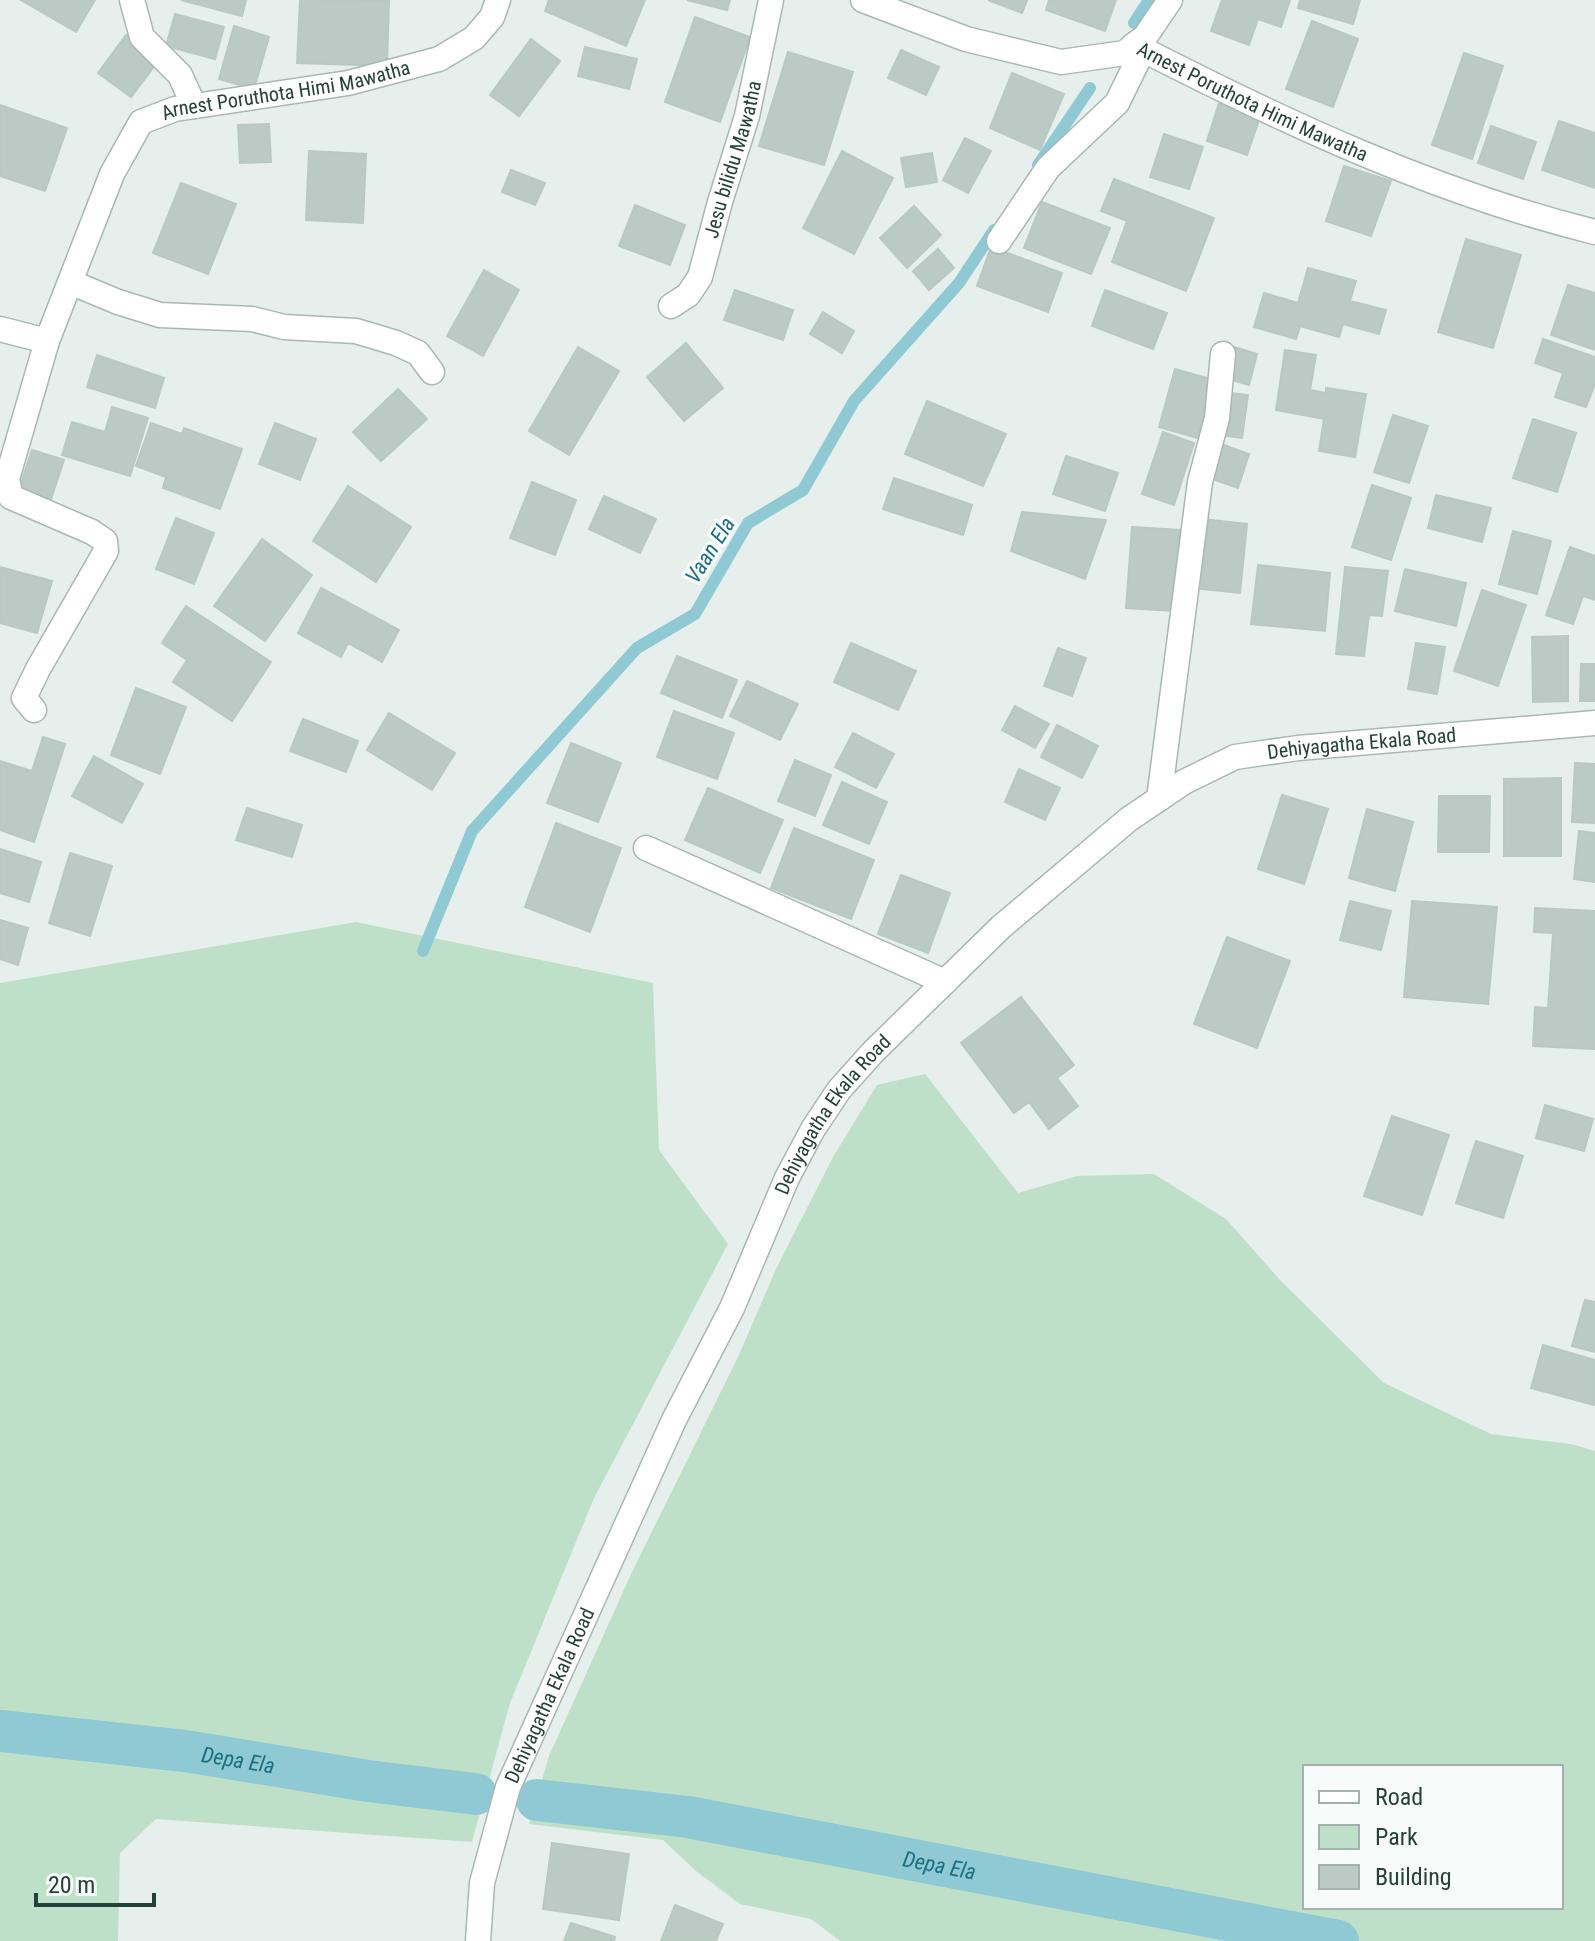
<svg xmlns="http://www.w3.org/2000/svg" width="1595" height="1941" viewBox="0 0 1595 1941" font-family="'Roboto Condensed',sans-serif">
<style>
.green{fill:#bfe0c8;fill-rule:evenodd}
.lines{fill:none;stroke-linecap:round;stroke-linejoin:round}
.stream{stroke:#8ec9d4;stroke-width:12}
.canal{stroke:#8ec9d4;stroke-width:42}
.building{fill:#bbcac4;stroke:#b8c9c2;stroke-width:2}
.minor-casing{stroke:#a8b8b2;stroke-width:27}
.minor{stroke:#fff;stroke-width:24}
.labels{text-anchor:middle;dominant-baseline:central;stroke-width:7;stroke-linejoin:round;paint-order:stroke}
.street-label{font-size:20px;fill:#24423a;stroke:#f7fbf9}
.water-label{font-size:22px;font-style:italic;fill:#1c6f80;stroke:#f7fbf9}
</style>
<rect width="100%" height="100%" fill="#e6efeb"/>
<path class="green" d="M356 922 653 983 659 1150 728 1244 594 1498 510 1703 472 1842 156 1819 120 1853 118 1941H0V983Z
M925 1074 1018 1193 1077 1176 1154 1174 1226 1219 1280 1280 1384 1383 1491 1434 1571 1444 1595 1451V1941H840L811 1919 740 1904 696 1871 663 1840 529 1824 549 1756 632 1572 738 1357 776 1269 833 1157 877 1085ZM1561 1767V1907H1305V1767Z"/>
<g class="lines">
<path class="stream" d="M1134 23 1149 0
M1038 165 1090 88
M423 951 472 831 637 648 695 614 748 523 803 490 854 401 959 283 994 230"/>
<g class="canal">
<path id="s1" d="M0 1731 185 1751 368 1781 476 1794"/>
<path id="s2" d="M537 1800 688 1817 1338 1941"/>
</g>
</g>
<path class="building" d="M21 0H95L76 32Z
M181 0H246L242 16Z
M300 0 389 1 387 66 297 63Z
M549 0H645L626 46 545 11Z
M687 0H730L727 10Z
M988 0H1027L1022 13Z
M1049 0H1116L1105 31 1046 10Z
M1222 0H1290L1281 27 1258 19 1249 45 1211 31Z
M1300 0H1360L1353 24 1298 8Z
M175 14 224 27 215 59 166 46Z
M695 17 750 37 720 122 665 102Z
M1312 21 1358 39 1333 107 1286 89Z
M234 26 269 37 254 89 219 79Z
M126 35 159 60 131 97 98 73Z
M531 39 560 61 519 116 490 95Z
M585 47 637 59 629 89 578 76Z
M901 50 939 67 926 95 888 78Z
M788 52 853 72 824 165 759 146Z
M1464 53 1503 66 1472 159 1432 145Z
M1012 73 1064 94 1040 150 990 128Z
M1219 103 1260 117 1247 155 1207 141Z
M0 105 67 128 45 191 0 176Z
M1559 121 1595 133V188L1542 170Z
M269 124 271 162 240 163 238 125Z
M1491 126 1536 142 1523 179 1478 163Z
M1164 134 1203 147 1189 189 1150 177Z
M965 138 991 151 968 193 943 180Z
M309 151 366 154 363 223 306 220Z
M842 151 893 178 854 254 803 228Z
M932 153 937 182 906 187 901 158Z
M1344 166 1391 181 1371 236 1326 221Z
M511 170 545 183 535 205 502 192Z
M1114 179 1214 218 1186 291 1112 262 1127 221 1101 211Z
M181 183 236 204 208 274 153 253Z
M1042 202 1110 228 1091 274 1024 248Z
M635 205 685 225 670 265 619 246Z
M914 206 941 235 907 268 880 238Z
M1466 239 1521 255 1493 348 1438 332Z
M991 247 1062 273 1048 312 977 286Z
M938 249 954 268 929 290 913 271Z
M1308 268 1356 281 1350 301 1386 310 1379 334 1343 324 1339 337 1300 326 1296 339 1254 327 1264 293 1298 303Z
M484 270 519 290 483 356 447 336Z
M1568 285 1595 293V350L1551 335Z
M735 290 793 310 783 340 724 320Z
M1105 290 1167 313 1153 349 1092 326Z
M823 312 854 331 842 353 810 334Z
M1543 339 1595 357V384L1586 407 1555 397 1563 373 1535 363Z
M686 343 723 388 684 421 647 377Z
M578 347 619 371 569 455 529 431Z
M1234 347 1257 354 1249 385 1225 378Z
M1285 350 1316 355 1310 390 1326 393V388L1366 394 1355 457 1319 451 1324 419 1276 410Z
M97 355 164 378 155 408 87 387Z
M1175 369 1217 381 1201 439 1159 427Z
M398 389 427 419 381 461 353 432Z
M1224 392 1248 395 1242 438 1218 435Z
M927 401 1006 434 983 486 905 454Z
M112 407 148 418 130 476 62 455 72 422 105 432Z
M1393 415 1428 426 1409 483 1374 472Z
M1533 419 1576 433 1557 492 1513 478Z
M151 423 182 434 184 428 242 449 220 509 163 488 166 477 136 466Z
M275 423 316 439 300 480 259 464Z
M1163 432 1194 443 1174 505 1142 494Z
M1221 444 1249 454 1238 488 1209 478Z
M32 450 64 460 51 499 19 489Z
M1066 456 1118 473 1105 511 1053 494Z
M894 478 972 505 963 535 883 509Z
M532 482 576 500 555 555 510 538Z
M1372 485 1411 498 1391 560 1352 547Z
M348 486 411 527 376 582 313 541Z
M1436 495 1491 508 1482 542 1428 528Z
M604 496 656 519 640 553 589 529Z
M1022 512 1106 520 1085 579 1011 551Z
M176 518 214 533 194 584 156 569Z
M1202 519 1247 524 1240 593 1194 588Z
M1132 527 1180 530 1173 611 1126 608Z
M1513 531 1551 541 1537 594 1499 584Z
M262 539 312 575 265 641 214 606Z
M1570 547 1595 556V600L1583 596 1573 624 1546 615Z
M1258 565 1330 573 1325 631 1251 624Z
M0 567 52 581 37 633 0 623Z
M1345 567 1388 571 1382 616 1369 615 1364 656 1336 654Z
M1405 569 1466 583 1456 626 1395 611Z
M321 588 399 630 382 662 348 643 341 657 298 633Z
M1482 590 1526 605 1498 686 1454 671Z
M186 606 271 662 232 721 173 682 187 660 162 643Z
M1568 636V701L1533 702 1532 637Z
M851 643 916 671 898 710 834 682Z
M1416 643 1445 647 1437 694 1408 689Z
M1058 648 1086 658 1072 696 1044 686Z
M677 656 737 680 722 718 661 693Z
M1581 664H1595V701H1580Z
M747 681 798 704 780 740 730 716Z
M136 688 186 707 160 774 111 755Z
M1015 706 1049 724 1035 748 1002 730Z
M674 711 734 733 717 779 657 757Z
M389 713 455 753 432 790 367 750Z
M303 719 358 741 346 772 290 751Z
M1057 725 1098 746 1082 778 1041 757Z
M853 733 894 754 876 788 835 767Z
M43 737 65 744 34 842 0 830V761L32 771Z
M571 743 621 763 598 822 547 803Z
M94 756 143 784 122 823 72 796Z
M795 760 831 775 815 816 778 801Z
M1575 763 1595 764V823L1572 822Z
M1019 769 1060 788 1045 820 1005 802Z
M1561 778V856H1504V779Z
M842 782 887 802 869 844 823 825Z
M708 788 783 820 760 873 685 840Z
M1282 795 1328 809 1304 884 1258 869Z
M1439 796H1490L1489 852H1438Z
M247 808 302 825 292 857 236 840Z
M1367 809 1413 822 1395 891 1349 878Z
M556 823 621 848 590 932 525 907Z
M794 828 874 860 851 919 771 888Z
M1579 831 1595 833V882L1574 879Z
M0 849 41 862 29 902 0 893Z
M70 853 112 866 90 936 49 923Z
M901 875 950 893 928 953 878 934Z
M1350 901 1391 911 1381 950 1340 940Z
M1412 901 1497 907 1488 1004 1404 997Z
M1535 908 1595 911V1049L1533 1046 1535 1007 1548 1008 1553 933 1534 932Z
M0 920 28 928 18 965 0 959Z
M1227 937 1290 961 1257 1048 1194 1024Z
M1021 997 1074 1065 1057 1078 1078 1106 1049 1129 1029 1102 1014 1113 961 1043Z
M1545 1105 1593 1119 1584 1151 1536 1138Z
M1392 1116 1449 1135 1422 1215 1364 1196Z
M1476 1141 1523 1156 1503 1218 1456 1203Z
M1585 1300 1595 1302V1352L1572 1346Z
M1543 1345 1595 1360 1594 1405 1531 1388Z
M552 1843 629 1854 619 1920 543 1909Z
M675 1905 723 1924 716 1941H661Z
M571 1923 615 1937 614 1941H564Z"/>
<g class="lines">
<g class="minor-casing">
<g id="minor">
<path d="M132 0 142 37 180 75 194 106"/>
<path id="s3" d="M863 0 966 39 1061 62 1125 53 1134 45C1282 121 1433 192 1595 232"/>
<path d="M1134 45 1145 37 1170 0"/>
<path d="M999 241 1048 168 1117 103 1143 50"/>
<path d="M70 282 118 302 160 315 252 319 284 327 356 331 396 343 418 353 432 372"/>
<path id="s4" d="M671 306 688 295 700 277 720 202 747 116 771 0"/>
<path id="s5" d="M0 329 47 341 112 174 141 122 175 109 348 83 439 59 474 38 492 17 498 0"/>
<path d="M34 710 24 698 38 669 106 551 105 541 92 532 11 497 7 479 47 341"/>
<path d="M1159 799 1200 482 1217 418 1223 354"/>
<path d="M646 848 945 982"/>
<path id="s6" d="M478 1941 482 1883 508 1787 674 1420 732 1308 787 1178 813 1129 839 1090 873 1052 1001 927 1129 819 1184 782 1235 757 1298 748 1595 723"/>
</g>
</g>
<use href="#minor" class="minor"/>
</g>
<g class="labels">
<g class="street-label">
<text stroke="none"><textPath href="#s5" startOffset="436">Arnest Poruthota Himi Mawatha</textPath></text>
<text stroke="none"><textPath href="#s3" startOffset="416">Arnest Poruthota Himi Mawatha</textPath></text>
<text stroke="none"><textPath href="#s4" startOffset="164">Jesu bilidu Mawatha</textPath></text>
<text stroke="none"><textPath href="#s6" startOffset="1578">Dehiyagatha Ekala Road</textPath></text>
<text stroke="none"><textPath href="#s6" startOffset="906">Dehiyagatha Ekala Road</textPath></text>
<text stroke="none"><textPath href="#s6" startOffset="258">Dehiyagatha Ekala Road</textPath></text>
</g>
<g class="water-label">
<text transform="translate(710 550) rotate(-58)">Vaan Ela</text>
<text stroke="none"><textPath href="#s1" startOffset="240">Depa Ela</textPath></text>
<text stroke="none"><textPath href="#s2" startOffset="408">Depa Ela</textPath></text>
</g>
</g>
<rect x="1303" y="1765" width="260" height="144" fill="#f7fbf9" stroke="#a3b1ad" stroke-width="2"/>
<rect x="1319" y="1791" width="40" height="12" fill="#ffffff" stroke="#a3b1ad" stroke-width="2"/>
<text x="1375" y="1805" font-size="24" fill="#24423a">Road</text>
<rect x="1319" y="1825" width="40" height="24" fill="#bfe0c8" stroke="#a3b1ad" stroke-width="2"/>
<text x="1375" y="1845" font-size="24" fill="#24423a">Park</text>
<rect x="1319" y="1865" width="40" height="24" fill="#bbcac4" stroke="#a3b1ad" stroke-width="2"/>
<text x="1375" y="1885" font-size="24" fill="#24423a">Building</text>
<path d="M36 1893v12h118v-12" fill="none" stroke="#24423a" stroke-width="4"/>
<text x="48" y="1893" font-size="24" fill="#24423a" stroke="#f7fbf9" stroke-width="6" paint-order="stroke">20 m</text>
</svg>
